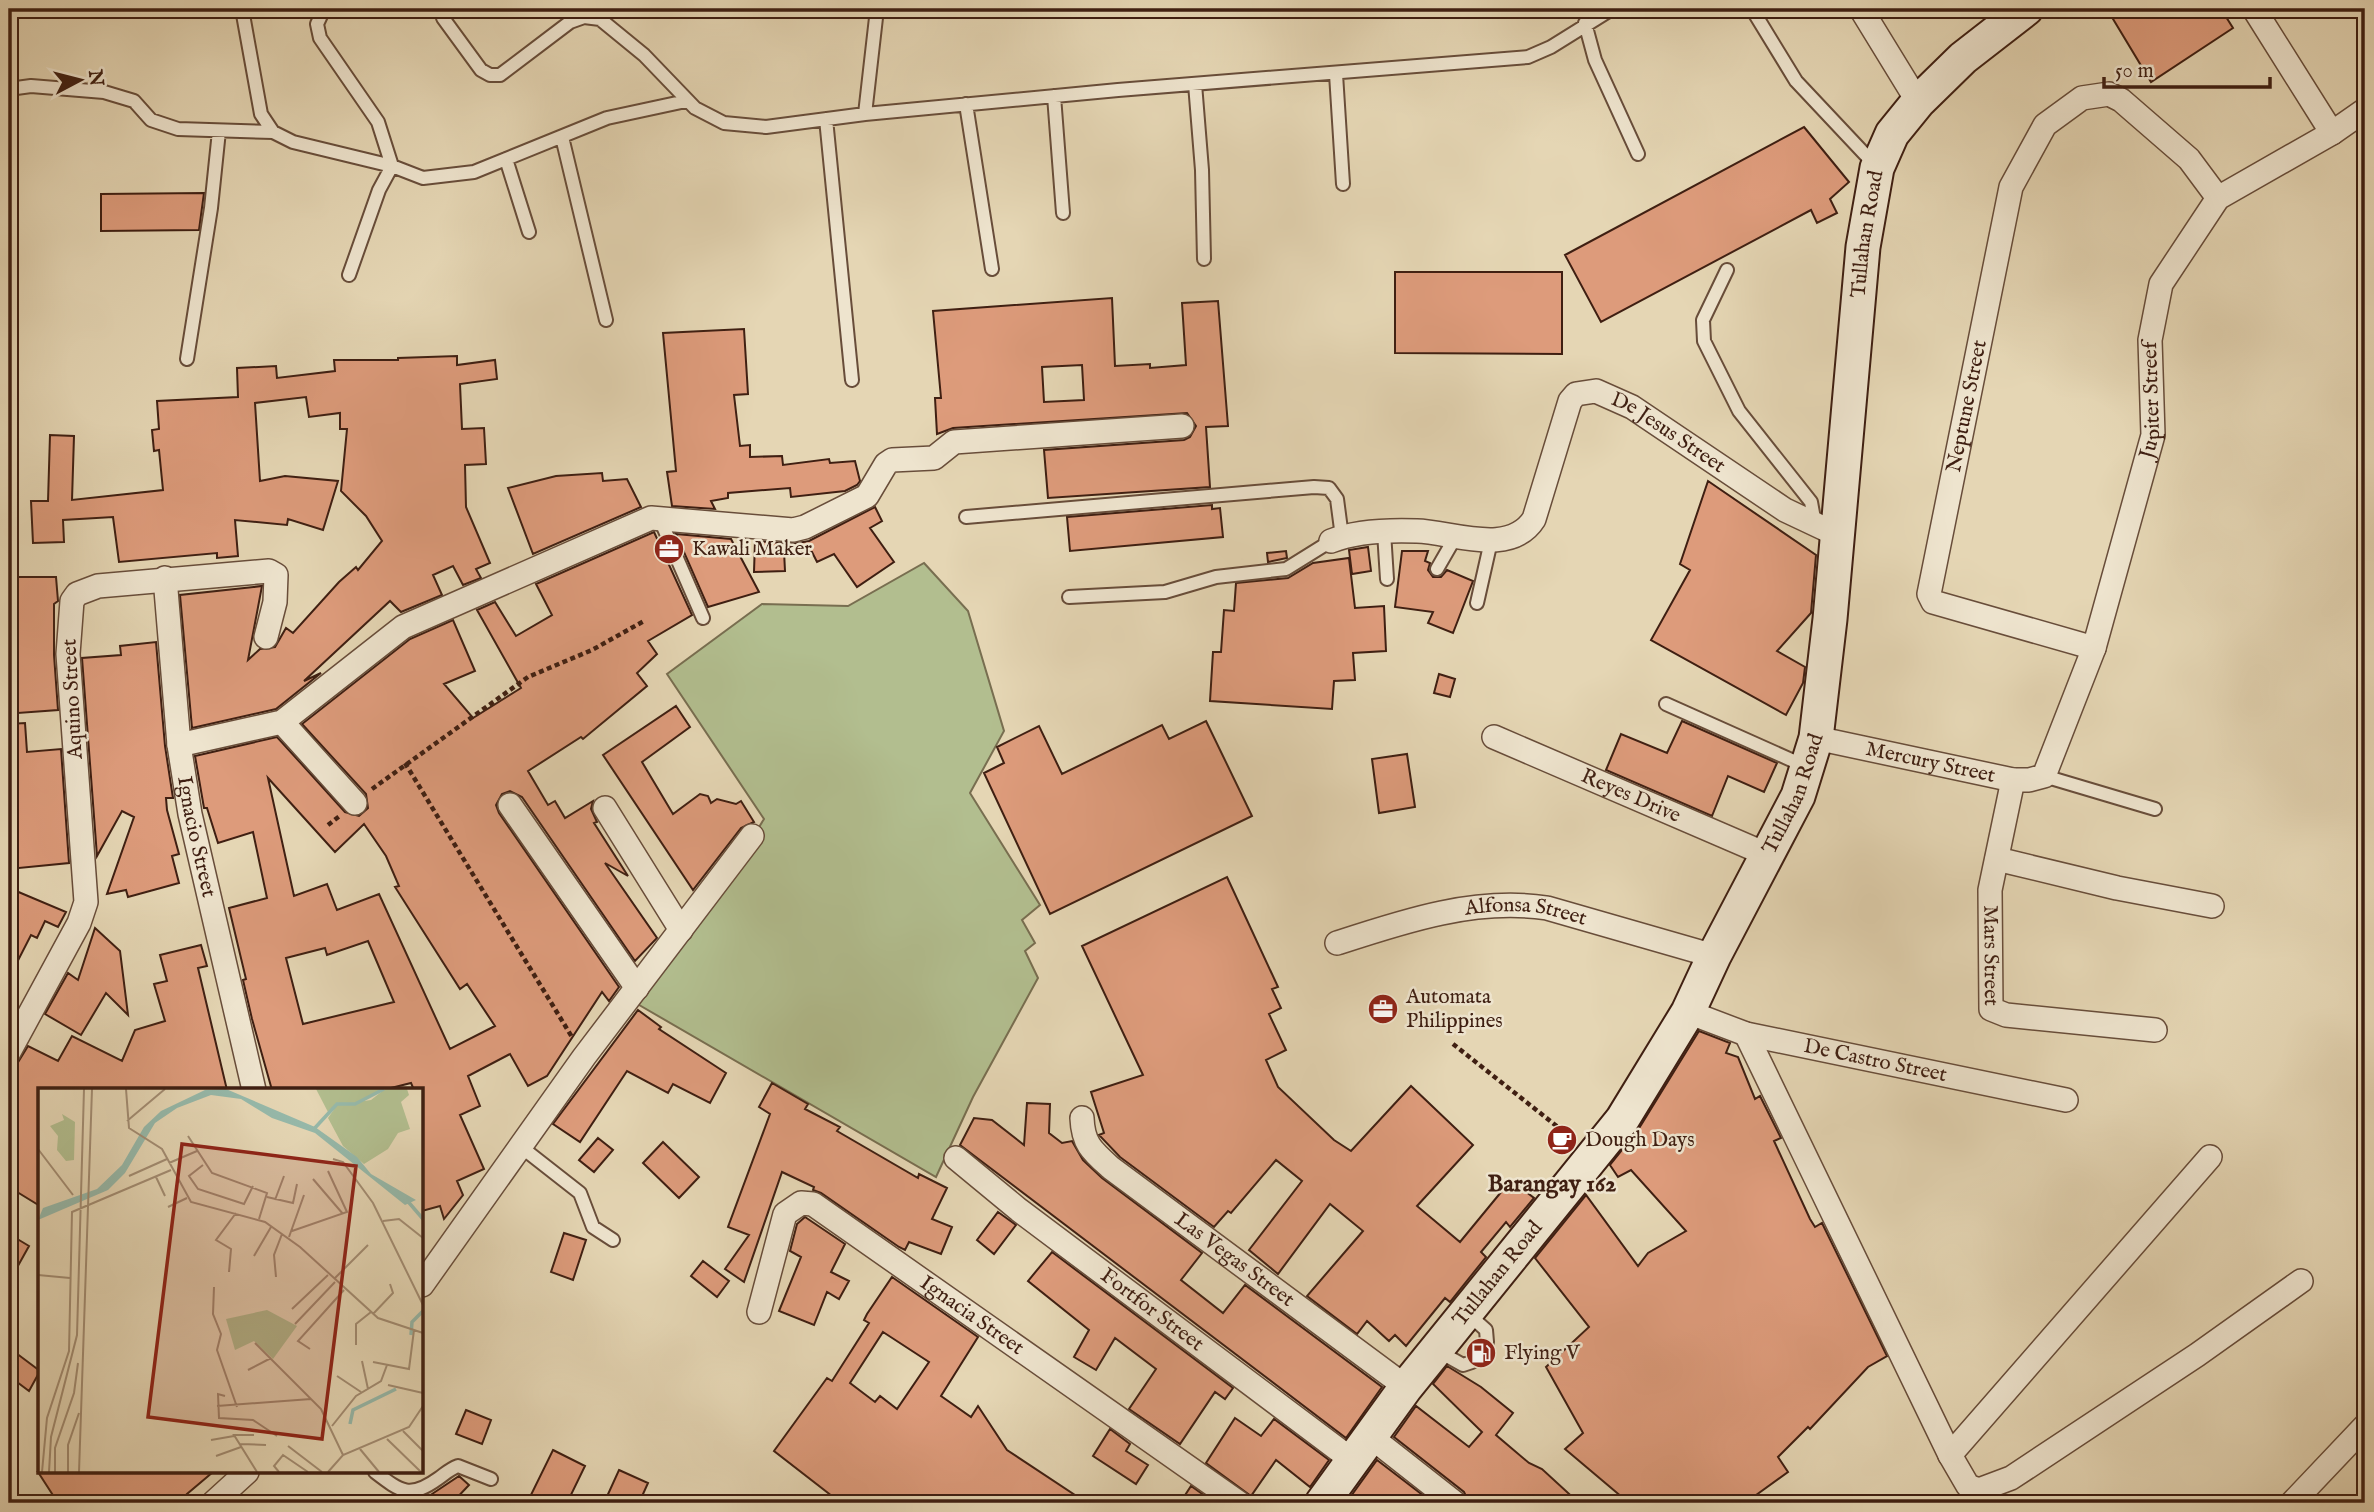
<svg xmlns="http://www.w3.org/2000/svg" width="2374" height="1512" viewBox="0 0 2374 1512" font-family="'IM FELL English',serif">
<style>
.green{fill:#b2be8f;stroke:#786e50;stroke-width:2}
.building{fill:#dd9b7b;stroke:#3f1f12;stroke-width:2;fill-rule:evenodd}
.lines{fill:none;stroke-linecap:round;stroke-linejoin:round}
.service-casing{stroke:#684d3a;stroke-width:16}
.minor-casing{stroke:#684d3a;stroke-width:26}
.secondary-casing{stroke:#3f1f12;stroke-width:37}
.path{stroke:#3f1f12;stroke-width:4.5;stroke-dasharray:5 3.5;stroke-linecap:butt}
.service{stroke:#eee4ce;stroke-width:12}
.minor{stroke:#eee4ce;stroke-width:23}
.secondary{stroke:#eee4ce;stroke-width:33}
.labels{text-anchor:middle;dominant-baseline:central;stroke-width:5;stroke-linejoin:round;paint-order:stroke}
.street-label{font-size:21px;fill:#3f1f12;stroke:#eee4ce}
.poi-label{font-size:21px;fill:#3f1f12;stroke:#eee4ce;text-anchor:start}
.quarter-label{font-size:24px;font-weight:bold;fill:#3f1f12;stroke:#eee4ce}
.inset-river{fill:none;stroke:#96b9aa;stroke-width:3.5}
.inset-road{fill:none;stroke:#a38d73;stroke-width:2}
.view{fill:#8f2418;fill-opacity:0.15;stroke:#8f2418;stroke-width:3.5}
.inset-edge{fill:none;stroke:#3f1f12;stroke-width:3.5}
</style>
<rect width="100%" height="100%" fill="#e5d6b4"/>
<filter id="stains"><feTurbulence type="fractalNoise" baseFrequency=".00286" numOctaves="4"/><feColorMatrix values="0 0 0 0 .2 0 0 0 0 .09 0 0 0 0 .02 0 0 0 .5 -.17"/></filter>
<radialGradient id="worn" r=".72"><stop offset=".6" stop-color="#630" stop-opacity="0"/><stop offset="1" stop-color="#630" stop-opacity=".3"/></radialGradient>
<path class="green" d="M924 563 968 611 1004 731 970 793 1040 905 1022 920 1035 943 1025 951 1038 978 973 1097 936 1177 634 1002 736 864 764 819 667 674 762 604 848 606Z"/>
<path class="building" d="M2107 9H2221L2233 28 2151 82Z
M1804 127 1849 182 1830 199 1837 213 1817 223 1811 210 1601 322 1565 255Z
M204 193 199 230 101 231V194Z
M1395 272H1562V354L1395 353Z
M1112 298 1115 366 1150 364V368L1186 365 1182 303 1218 301 1228 426 1206 427 1210 487 1048 498 1044 450 1184 440 1190 437 1196 426 1187 413 953 428 937 434 935 398H941L933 311ZM1082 365 1084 400 1044 402 1042 367Z
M744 329 748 394 734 395 740 446 750 445V457L782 456 783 465 829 459 830 463 855 461 860 481 857 485 845 491 791 497 790 488 728 493V498L711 501 715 509 672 506 667 472 676 471 663 333Z
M457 356V365L495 360 497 379 460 384 462 429 484 428 486 464 465 465 466 507 490 563 476 569 481 578 463 585 453 566 433 575 442 595 401 612 390 601 304 681 321 673 276 709 192 728 180 595 262 586 248 660 260 649 275 647 286 628 293 633 339 582 356 567 358 570 382 541 366 516 341 491 347 429H340V413L309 417 306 397 255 403 260 481 285 476 338 481 323 530 288 519 287 525 235 520 238 556 217 558V553L119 562 113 517 63 520 64 542 33 543 31 501H48L50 435 74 436 72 500 163 490 159 450 154 451 152 430 159 429 157 401 238 397 237 368 276 366 277 378 335 371 334 360H398V358Z
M602 473 603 481 627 479 641 507 533 554 508 488 556 476Z
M1708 481 1816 555 1811 613 1777 651 1805 667 1803 683 1786 715 1651 640 1690 570 1680 564Z
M1212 505V509L1220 508 1223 537 1070 551 1067 517Z
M875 507 882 521 870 528 894 562 857 587 834 554 817 562 812 552 784 551 785 571 754 572 755 541 792 544 809 541Z
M654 532 692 615 648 641 657 654 637 673 647 686 583 739 581 737 528 771 548 805 555 801 565 818 593 801 591 809 597 822 594 823 628 876 605 863 657 938 635 961 522 797 510 791 502 794 496 805 499 813 619 987 609 1001 602 992 547 1076 528 1086 510 1054 468 1076 480 1106 460 1115 484 1169 457 1181 463 1195 444 1219 440 1206 422 1211V1090H414L411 1083 383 1090H272L252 1019 243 980 246 979 229 908 267 898 253 832 218 843 207 808H204L195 756 277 737 345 812 359 816 368 808 366 794 302 724 410 639 453 620 475 671 444 684 473 718 521 688 477 610 495 602 516 636 552 615 536 584ZM268 778 335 852 364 824 386 856 399 886 395 887 460 989 467 984 495 1026 450 1049 379 894 337 910 327 884 294 896ZM368 941 394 1002 303 1024 286 958 325 948 327 955Z
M676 534 731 539 759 592 708 607Z
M1368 547 1371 571 1352 574 1349 550Z
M1286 551 1287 558 1268 562 1267 553Z
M1402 551H1428L1425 561 1430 563 1428 570 1433 577H1441L1447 570 1473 581 1453 633 1428 623 1433 612 1395 607Z
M1349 558 1355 608 1384 606 1386 651 1353 653 1355 680 1334 681 1332 709 1210 701 1213 652H1221L1224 610 1234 611 1236 583 1288 578 1313 563Z
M9 577H56L58 601 54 604V655L58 710 18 713 13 660H9Z
M156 642 165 746 173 798H166L167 810 179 854 172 856 179 883 128 897 126 890 107 894 134 817 122 811 97 856 82 658 121 655 120 646Z
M1439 674 1455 679 1450 697 1434 693Z
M676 706 690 727 642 762 673 814 700 794 708 796 711 803 717 799 736 804 741 801 754 822 741 828 693 890 603 755Z
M1206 721 1252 816 1050 914 984 773 1004 763 997 747 1039 726 1062 774 1162 725 1169 739Z
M1682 721 1777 763 1764 792 1728 776 1712 816 1606 770 1621 734 1667 753Z
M25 723 27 752 61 749 69 863 9 869V724Z
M1407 754 1415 807 1379 813 1372 759Z
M1227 877 1278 987 1272 989 1281 1008 1269 1014 1286 1050 1266 1060 1278 1087 1334 1140 1351 1151 1411 1086 1473 1145 1417 1206 1460 1242 1511 1180 1534 1198 1510 1227 1506 1222 1481 1252 1486 1257 1450 1302 1445 1298 1406 1346 1395 1335 1389 1341 1367 1321 1357 1334 1307 1296 1363 1231 1330 1204 1278 1274 1249 1250 1302 1181 1276 1160 1231 1213 1228 1211 1214 1227 1120 1157 1099 1135 1104 1133 1091 1092 1143 1075 1082 946Z
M9 888 66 912 58 927 45 921 37 938 31 935 9 978Z
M95 928 120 951 128 1015 106 993 81 1035 45 1014 68 973 78 980Z
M201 945 207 966 198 968 227 1090H40V1206L9 1187V1066L17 1064 28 1046 58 1061 72 1036 122 1061 135 1030 165 1021 154 984 167 981 160 955Z
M638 1010 661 1027 659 1029 726 1073 710 1103 673 1084 668 1093 627 1071 580 1142 553 1124Z
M1699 1031 1730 1043 1726 1053 1738 1057 1755 1099 1760 1096 1781 1138 1774 1141 1810 1219 1815 1227 1822 1223 1887 1356 1868 1367 1810 1429 1808 1427 1778 1457 1788 1472 1745 1503H1629L1565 1449 1583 1433 1546 1367 1589 1327 1535 1258 1586 1195 1638 1266 1648 1253 1686 1231 1631 1170 1618 1177 1610 1165 1638 1130Z
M772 1083 808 1104 805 1109 840 1127 837 1131 918 1178 919 1174 947 1188 932 1219 952 1227 941 1254 909 1242 905 1250 899 1247 821 1193 813 1190 814 1187 782 1172 744 1282 725 1269 749 1235 728 1227 770 1114 759 1107Z
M1027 1103 1050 1104 1049 1133 1062 1143 1072 1141 1083 1160 1102 1178 1202 1253 1181 1280 1223 1313 1245 1285 1382 1387 1346 1438 960 1145 974 1118 992 1120 1024 1145Z
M598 1138 613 1150 594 1172 579 1160Z
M663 1142 699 1177 679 1198 643 1163Z
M998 1212 1016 1225 994 1254 977 1240Z
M805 1217 845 1244 831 1272 849 1281 839 1299 827 1292 814 1325 779 1311 801 1257 790 1251 797 1224Z
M564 1233 586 1240 573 1280 551 1272Z
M9 1234 29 1246 9 1282Z
M1052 1252 1233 1388 1225 1399 1215 1392 1180 1444 1129 1409 1156 1369 1115 1338 1096 1370 1074 1357 1089 1330 1028 1281Z
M703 1261 729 1281 717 1297 691 1276Z
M892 1277 978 1337 941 1396 971 1417 978 1406 1007 1450 1087 1503H841L774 1451 827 1378 832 1381 869 1323 864 1320 867 1314ZM883 1332 929 1362 897 1409 880 1396 875 1402 850 1383Z
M16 1353 40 1371 29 1391 9 1376V1365Z
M1447 1366 1481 1387 1513 1413 1496 1435 1529 1463 1542 1469 1579 1503H1469L1464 1492 1394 1437 1416 1406 1469 1447 1482 1432 1433 1384Z
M466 1410 491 1420 482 1444 456 1434Z
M1235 1418 1261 1436 1274 1419 1329 1460 1310 1487 1276 1460 1251 1496 1206 1463Z
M1110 1429 1130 1444 1126 1451 1148 1465 1136 1484 1093 1456Z
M553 1450 585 1466 567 1503H527Z
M1377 1460 1433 1503H1346Z
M619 1470 648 1483 639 1503H604Z
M38 1472H213L187 1494 193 1503H58Z
M459 1476 469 1485 452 1503H442L432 1494Z
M1191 1486 1215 1503H1180Z"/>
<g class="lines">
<g class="service-casing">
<path id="service" d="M242 9 261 114 273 132 293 142 392 166 423 178 474 172 607 118 686 101
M324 9 317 24 320 38 378 122 392 166 379 190 349 275
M1752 9 1796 81 1875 165
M443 18 481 70 490 75H500L570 22 584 17 600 19 644 55 695 108 724 123 766 127 865 114 1118 90 1528 57 1551 47 1612 9
M1585 23 1595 60 1638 154
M1336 74 1343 184
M1195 84 1202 170 1204 259
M9 89 31 86 104 92 134 101 151 120 178 129 273 132
M1054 96 1063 213
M966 104 992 269
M865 114 877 9
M826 119 852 380
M562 137 606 320
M506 159 529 232
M1727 270 1703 320 1704 341 1739 411 1811 502 1815 524
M187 359 211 208 219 131
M659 517 703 618
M966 517 1314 487 1329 488 1337 499 1342 537
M1384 532 1387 579
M1437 569 1456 536
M1069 597 1165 592 1216 577 1286 569 1331 541
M1477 603 1491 541
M1666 704 1807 767
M2044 776 2155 809
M520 1146 580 1193 593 1227 613 1240
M1467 1313 1486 1330 1487 1342
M1436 1350 1463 1365 1472 1362
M375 1472C401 1492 410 1499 439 1478 446 1473 450 1469 458 1466L491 1479"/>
</g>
<g class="minor-casing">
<g id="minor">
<path d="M1861 9 1918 102"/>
<path d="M2254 9 2332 133"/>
<path id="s1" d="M1331 541C1356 531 1389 530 1417 531 1452 532 1510 557 1534 519L1570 401 1576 394 1596 391 1632 407 1785 510 1838 535"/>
<path id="s2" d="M165 578 179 745 190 814 254 1090"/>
<path id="s3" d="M2094 648 1933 602 1929 594 2011 187 2045 125 2082 98 2109 94 2121 100 2189 159 2218 198"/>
<path d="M282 722 355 803"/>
<path id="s4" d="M1494 737 1768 855"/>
<path id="s5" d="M1816 738 2013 780H2029L2044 776 2094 648 2153 435 2150 340 2161 284 2218 198 2332 133 2365 110"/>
<path d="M179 745 282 722 403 627 651 518 793 530 805 527 867 496 886 464 892 460 934 458 954 442 1182 426"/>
<path id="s6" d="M2013 780 1990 890 1991 1009 2006 1015 2155 1030"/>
<path d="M510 805 637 988"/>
<path d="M605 808 681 930"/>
<path d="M1997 859 2117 888 2212 906"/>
<path id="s7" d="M1337 943C1404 921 1476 897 1547 908L1714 956"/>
<path id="s8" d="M1688 1012 1746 1034 2066 1100"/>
<path d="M1746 1034 1950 1455 1968 1486 1979 1490 2011 1478 2197 1355 2301 1281"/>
<path d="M9 1052 79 923 86 902 68 654 72 601 77 594 98 586 269 571 276 575 275 602 266 637"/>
<path id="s9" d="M1082 1118C1083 1144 1092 1151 1111 1168L1406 1387"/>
<path id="s10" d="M956 1158 1019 1210 1352 1460"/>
<path d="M422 1285 584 1057 752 836"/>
<path id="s11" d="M759 1312 785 1214 801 1203 813 1204 1239 1503"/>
<path d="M1371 1437 1455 1503"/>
<path d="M1950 1455 2210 1157"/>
<path d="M213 1503 247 1472"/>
<path d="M2292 1503 2365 1426"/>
</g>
</g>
<g class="secondary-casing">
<g id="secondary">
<path id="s12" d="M1322 1503 1406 1387 1622 1120 1688 1012 1714 956 1798 796 1816 738 1830 619 1863 247 1877 168 1892 134 1918 102 1963 58 2026 9"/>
</g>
</g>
<path class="path" d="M405 763 572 1037
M372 789 528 677 592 650 644 621
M328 825 341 815
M1453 1044 1573 1139"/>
<use href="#service" class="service"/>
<use href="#minor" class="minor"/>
<use href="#secondary" class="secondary"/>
</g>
<defs>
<g id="office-disc" transform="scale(1.575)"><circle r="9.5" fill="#8f2418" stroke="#eee4ce"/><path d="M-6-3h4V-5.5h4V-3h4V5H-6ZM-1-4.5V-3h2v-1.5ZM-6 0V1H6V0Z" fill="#fff"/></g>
<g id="cafe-disc" transform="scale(1.575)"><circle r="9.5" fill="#8f2418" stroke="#eee4ce"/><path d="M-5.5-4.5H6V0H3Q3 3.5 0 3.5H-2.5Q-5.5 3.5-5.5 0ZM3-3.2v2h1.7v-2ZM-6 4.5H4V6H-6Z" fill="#fff"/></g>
<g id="fuel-disc" transform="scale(1.575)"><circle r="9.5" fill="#8f2418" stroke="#eee4ce"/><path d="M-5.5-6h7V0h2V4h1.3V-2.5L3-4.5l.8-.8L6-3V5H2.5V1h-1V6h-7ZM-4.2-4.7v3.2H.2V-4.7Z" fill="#fff"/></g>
</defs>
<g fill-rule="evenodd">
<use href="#office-disc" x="669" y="549"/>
<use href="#office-disc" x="1383" y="1009"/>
<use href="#cafe-disc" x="1562" y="1140"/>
<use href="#fuel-disc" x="1481" y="1353"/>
</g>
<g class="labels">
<g class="street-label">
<text stroke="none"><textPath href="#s12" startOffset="1423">Tullahan Road</textPath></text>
<text stroke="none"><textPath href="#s5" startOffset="626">Jupiter Streef</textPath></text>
<text stroke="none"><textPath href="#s3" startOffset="368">Neptune Street</textPath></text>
<text stroke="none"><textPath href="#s1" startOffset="448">De Jesus Street</textPath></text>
<text transform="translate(73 699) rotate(-93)">Aquino Street</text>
<text stroke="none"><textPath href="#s5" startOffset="117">Mercury Street</textPath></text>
<text stroke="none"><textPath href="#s12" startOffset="856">Tullahan Road</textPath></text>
<text stroke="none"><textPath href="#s4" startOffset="149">Reyes Drive</textPath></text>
<text stroke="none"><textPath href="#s2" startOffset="261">Ignacio Street</textPath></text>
<text stroke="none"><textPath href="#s7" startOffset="194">Alfonsa Street</textPath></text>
<text stroke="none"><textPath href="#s6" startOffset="178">Mars Street</textPath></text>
<text stroke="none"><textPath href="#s8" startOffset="194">De Castro Street</textPath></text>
<text stroke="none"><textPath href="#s9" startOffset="214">Las Vegas Street</textPath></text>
<text stroke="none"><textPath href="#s12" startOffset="289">Tullahan Road</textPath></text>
<text stroke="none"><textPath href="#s10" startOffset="248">Fortfor Street</textPath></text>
<text stroke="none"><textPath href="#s11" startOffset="327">Ignacia Street</textPath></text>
</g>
<g class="poi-label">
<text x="692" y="549">Kawali Maker</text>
<text x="1406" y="997">Automata<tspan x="1406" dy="24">Philippines</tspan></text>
<text x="1585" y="1140">Dough Days</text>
<text x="1504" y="1353">Flying V</text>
</g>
<g class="quarter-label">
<text x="1552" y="1184">Barangay 162</text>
</g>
</g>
<g transform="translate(38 1088)">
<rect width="385" height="385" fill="#e5d6b4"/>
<path d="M278 1H344L319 15H298L291 26ZM347 1H369L371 7 363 14 372 41 360 45 350 61 326 76 305 58 290 30 299 17 333 12ZM24 26 37 34 36 72 28 73 19 62 20 48 12 38 26 32ZM229 222 259 238 235 271 216 253 197 262 188 231Z" fill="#b2be8f"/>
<path d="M188 1 277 39 319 69 333 86 378 112 367 117 277 45 234 30 203 11 173 7 139 20 117 35 87 85 70 102 0 132 5 120 59 101 84 77 106 39 123 23 167 2Z" fill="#96b9aa"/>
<path class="inset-river" d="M275 42 299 16H317L346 1M367 110 385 131M373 247 374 234 385 223M312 336 315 322 358 301"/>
<path class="inset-road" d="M88 1 91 40 124 61 153 114 227 134 262 159 340 230 385 245M89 33 127 1M150 48 174 85 229 105 221 131M0 61 35 107M295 71 305 74 335 115 385 217M131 75 159 63M165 77 151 88 160 101 206 116 215 98M91 88 129 71M118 89 127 108M275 91 305 126M229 109 255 115 259 96M237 112 246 88M130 119 149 110M345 133 361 131 385 150M254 143 309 124 290 83M251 149 266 107M216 168 233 139M191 184 193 161 178 152 198 125M0 187 32 190M238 189 236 167 244 146M296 191 330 157M176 199 175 226 183 246 179 262 199 319M254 221 290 187M335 226 355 205 352 196M257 236 297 194M217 255 283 321 305 367M318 257V236L333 224M272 261 260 253 306 202M324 273 330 301M335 274 371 281 376 242M210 282 233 270M299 288 323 304M350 297 385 305M187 308 180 306 181 330 215 332 239 348M179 318 273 311M294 338 318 308 343 293 349 277M365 343 385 363M216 347H196L219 384M349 351 383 384M173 352 196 348M202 356 228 357M250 358 284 384M322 361 341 384M178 368 203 359M4 384 9 330 31 263 34 124 133 82M11 384 13 349 39 247 46 1M17 384V360L36 305 40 275M30 384V357L41 325M41 384 54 1M241 384 236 378 245 367 270 384M290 384 305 367 371 339 385 318"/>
<path class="view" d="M144 56 318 78 284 351 110 329Z"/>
<rect width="385" height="385" class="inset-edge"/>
</g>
<rect width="2374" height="1512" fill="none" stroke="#e5d6b4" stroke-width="35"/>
<rect x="10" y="10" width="2353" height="1491" fill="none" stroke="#3f1f12" stroke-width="3.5"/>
<rect x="18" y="18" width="2339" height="1477" fill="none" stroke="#3f1f12" stroke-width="2"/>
<g transform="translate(80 80) rotate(83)" stroke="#eee4ce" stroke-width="5" paint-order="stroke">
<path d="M0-5L12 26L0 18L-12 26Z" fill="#3f1f12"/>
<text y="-10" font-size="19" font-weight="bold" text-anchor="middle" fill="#3f1f12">N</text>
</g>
<path d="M2104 77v10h166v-10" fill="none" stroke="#3f1f12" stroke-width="3.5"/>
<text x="2115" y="77" font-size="21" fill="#3f1f12" stroke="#eee4ce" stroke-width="5" paint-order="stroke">50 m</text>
<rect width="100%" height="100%" filter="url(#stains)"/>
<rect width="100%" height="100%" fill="url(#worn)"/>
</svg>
